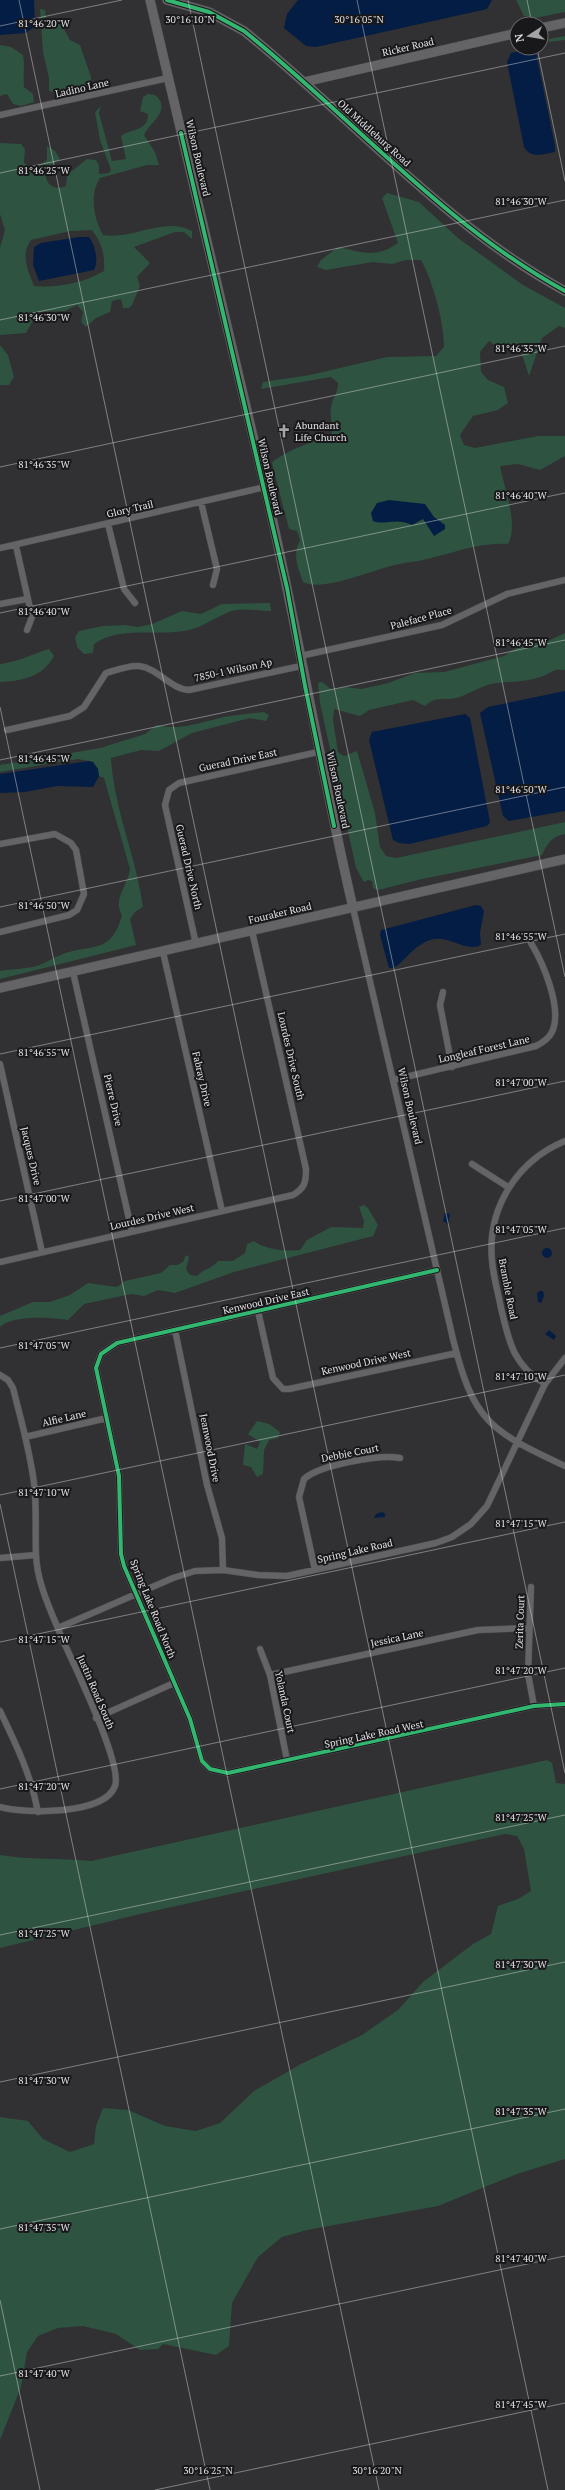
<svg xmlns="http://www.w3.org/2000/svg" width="565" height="2490" font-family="'PT Serif',serif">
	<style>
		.green { fill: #2e5340; fill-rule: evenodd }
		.water { fill: #041d44 }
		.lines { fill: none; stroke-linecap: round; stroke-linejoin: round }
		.street-casing { stroke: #4e4d4f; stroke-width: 7 }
		.secondary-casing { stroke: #4e4d4f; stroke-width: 10 }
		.street { stroke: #646365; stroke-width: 6 }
		.secondary { stroke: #646365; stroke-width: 9 }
		.cycleway-casing { stroke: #18171a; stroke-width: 6 }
		.cycleway { stroke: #33b770; stroke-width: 4 }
		.ticks { fill: none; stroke: #e2e1e4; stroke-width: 1; stroke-opacity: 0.45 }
		.labels { text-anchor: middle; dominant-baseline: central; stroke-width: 4; stroke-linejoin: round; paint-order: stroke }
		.street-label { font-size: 10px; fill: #e2e1e4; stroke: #18171a }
		.poi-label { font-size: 10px; fill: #e2e1e4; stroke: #18171a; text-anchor: start }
		.ticks-label { font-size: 10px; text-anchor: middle; fill: #e2e1e4; stroke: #18171a; stroke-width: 4; stroke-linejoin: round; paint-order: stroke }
	</style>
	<rect width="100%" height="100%" fill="#313033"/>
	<path class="green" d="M516,0H565V12L535,18L524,16Z
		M40,9L45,10L46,18L61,24L70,40L80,45L91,77V90C76,95 64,97 49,91V78L43,52Z
		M565,36V40L549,42V39Z
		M0,45L11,47L23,55C25,66 23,76 24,87L33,94L34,102L21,106L13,104L7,94L0,96Z
		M148,94L155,95C173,110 149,123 144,135L155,152L159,165H147L100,178C89,195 94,219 103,235C133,240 165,216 192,231V239L184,232H175L134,247L150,263L137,277L140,286L132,305L129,308H123L121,299L112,301L110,312L96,318L86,327L81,322L83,312L77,305L65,311L38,312L26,333L0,335V248L5,230L0,214V143L21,144L25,149L24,163C33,169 39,167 47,160V146L55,151L60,159L46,169C43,182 53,192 66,186L67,175L87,159L96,160L99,165V174L109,173L111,170L100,140L95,112L101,106L99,113L112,161L126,159L121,136C131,128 148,132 148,114L140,111L143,97ZM92,230C102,243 105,255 104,271C84,283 57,288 34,286C28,270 20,255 31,240L70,231Z
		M387,193L419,202L458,238L523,285L565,308V328L559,326L542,338L529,376L519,345L504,351L489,341L480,352L481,372L488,380L504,387L508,403L498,410L473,416L460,435L464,445L475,448L538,436H565V456L540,470L518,464L500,466C504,487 519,525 508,544C481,542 457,552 431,558C418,562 404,562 391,566C370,571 322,592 303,582C298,567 292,555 300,540L297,531L289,529L272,463C281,453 317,439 331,436C334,427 329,417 331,407C332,399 338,393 338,383L331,377L261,389L263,382L310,375L387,357L436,356L444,347C444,322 433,282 421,260H406L392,264L373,262L326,270L317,267L321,260L338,247C362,252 375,259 398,243L382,198Z
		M0,345L8,355L14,377L9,385H0Z
		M270,603L271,611C257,611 243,607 229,612C214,618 200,629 184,631C154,636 120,626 94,644L93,653L84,654L77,647L75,637L79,631L103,626L124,625L138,627L152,624L182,611L201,614L222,604Z
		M565,633V670C552,669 553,672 543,676C526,683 508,681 491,684C479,687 468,695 456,698C444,701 436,695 425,706L413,700L369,710L360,716L334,709L333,720L338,752L344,756L357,751L375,813L380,847L386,856L396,858L565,822V834C551,837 548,843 542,855L422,879L378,890L373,888L372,881L368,880L364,882L356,868L320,703L318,683L322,682L332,690L346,687L361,689L388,683L415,673L444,672L504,656L524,643L550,640Z
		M49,649L54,656C43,677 22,681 0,682V664C18,662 32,654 49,649Z
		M264,712L269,715L266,721L250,718L192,733L159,751L141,750L111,758C114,809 136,856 143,907L135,912L130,919L136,945L0,979V971C12,969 25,969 37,966C46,963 54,957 63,954C93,943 111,955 122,915C112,899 128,886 130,869L104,778L99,776L93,762L78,759L0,772V765L100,748L145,734L157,725C181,731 201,722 224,717C237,715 251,713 264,712Z
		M364,1205L368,1208L378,1225L373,1236L234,1272L175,1293L158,1290L144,1296L131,1294L84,1304L68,1320C51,1317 12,1315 0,1327V1316L33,1302H50L70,1295L88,1283L117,1287L125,1281L161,1273L170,1265H177L183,1262L186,1255L189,1257L186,1269L190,1275L197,1276C203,1269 212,1269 218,1261H233L245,1253L247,1244L254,1241C263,1249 287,1252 300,1250L307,1240L331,1227L363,1228L364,1221L359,1207Z
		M257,1421L269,1424L280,1432L278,1438L269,1440L264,1450L263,1474L257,1477L251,1467L243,1465L245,1444L257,1449L260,1442L248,1434Z
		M547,1760L552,1763L556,1783L565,1784V2159L517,2174L438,2206L307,2230L282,2237L258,2257L232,2303L229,2346L216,2355L163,2344L158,2349L140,2350L116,2334L83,2326L58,2328L38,2336L27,2352L21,2387L0,2440V2117L28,2121L43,2139L70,2152L94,2144L96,2126L103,2108L128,2110L165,2126L196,2131L220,2123L254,2091L301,2064L362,2035L398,2010L423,1982L473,1944L491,1934L498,1906L518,1899L531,1891L524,1849L517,1836L505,1834L140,1914L0,1948V1855C30,1860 61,1858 91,1861Z"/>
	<path class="water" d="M0,0H34L35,27L25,33L0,35Z
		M298,0H492L487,9L316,47L306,46L284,28L287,14Z
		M529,49H533L536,53L555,146V152C543,154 531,159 524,147L507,62L511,53Z
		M79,237H89C95,245 99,261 94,270L39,281L33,265L34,247L41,243Z
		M389,500L425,504L434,517L445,525V529L434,536L423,519L412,525C395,517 384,526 373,521L371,513L377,503Z
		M565,691V811L509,821L503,816L480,713L488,707Z
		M465,714L470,718L490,822L487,826L409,844L399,843L393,840L369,740L372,732Z
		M89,761L93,762L98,769L99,776L93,787L57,786L25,792L0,793V774Z
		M476,905L481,906L484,911L480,933L481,945C464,953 449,934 430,940C412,947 407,959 394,968H389L380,935L381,930Z
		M445,1213L450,1214L448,1224L443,1221Z
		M542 1253a5 5 0 1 1 10 0a5 5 0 1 1-10 0Z
		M540,1291H543L544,1296L541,1303L538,1302L537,1293Z
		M549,1330L556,1336L554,1340L545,1334Z
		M382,1512L385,1514V1517L374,1518L376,1514Z"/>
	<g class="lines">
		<g class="street-casing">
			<path id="street" d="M0,115L168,78
				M201,502L217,569L213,585
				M108,524L124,589L135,603
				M16,546L32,617L27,630
				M0,548L265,487
				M0,604L27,599
				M300,656L442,625L507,594L565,580
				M7,730L70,716L84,707L106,673C116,670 129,665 139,666C158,668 170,689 189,690L301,666
				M0,844L55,834L71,843L76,850L84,894L77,910L69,915L0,932
				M353,908L453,1339C473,1421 490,1431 565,1466
				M196,944L165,805L169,790L179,783L318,752
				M163,952L222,1211
				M73,972L132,1232
				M443,992L440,1005L452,1067
				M0,1064L42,1252
				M393,1080L536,1046C542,1043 549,1038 552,1032C563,1009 543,963 531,943
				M472,1164L508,1187
				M0,1262L293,1195C305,1188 306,1182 306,1169L252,931
				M437,1270L117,1343L101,1354L96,1368L119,1476L121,1554L124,1566L190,1719L202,1761L210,1769L228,1773L534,1706L565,1704
				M258,1311L273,1378L283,1389H289L457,1353
				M175,1330L207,1485L222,1538L223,1570
				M0,1375L8,1380L13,1388C21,1420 30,1451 34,1483C37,1507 35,1531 36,1555C37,1583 51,1611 61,1636C72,1661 123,1764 115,1786C105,1815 25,1814 0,1807
				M545,1384C513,1365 509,1342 501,1308C498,1292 493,1276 492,1260C487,1208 517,1161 565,1141
				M25,1437L107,1418
				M0,1558L36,1555
				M315,1570L299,1497L304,1479C319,1465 380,1454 400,1458
				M531,1587L528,1674L534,1706
				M58,1628L173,1578L195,1571L223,1570L258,1575L287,1576L436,1543L452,1537L471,1524L487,1506L545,1384L565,1358
				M260,1649L270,1675L287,1760
				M270,1675L478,1630L529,1628
				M0,1711C16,1744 31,1775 38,1812
				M96,1718L174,1683"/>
		</g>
		<g class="secondary-casing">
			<path id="secondary" d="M150,0L269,504C299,638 322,774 353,908
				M167,0L209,12L244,31C351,117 444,225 565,291
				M541,28L565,23
				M304,82L517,33
				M0,988L565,859"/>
		</g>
		<use href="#street" class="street"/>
		<use href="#secondary" class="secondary"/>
		<g class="cycleway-casing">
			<path id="cycleway" d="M167,0L209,12L244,31C351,117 444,225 565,291
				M181,133L287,588L305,686L334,826
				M437,1270L117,1343L101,1354L96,1368L119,1476L121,1554L124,1566L190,1719L202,1761L210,1769L228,1773L534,1706L565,1704"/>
		</g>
		<use href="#cycleway" class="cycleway"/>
	</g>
	<path class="ticks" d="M19,0L548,2490M188,0L565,1773M357,0L565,977M527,0L532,24M0,26L122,0M537,48L565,181M0,173L565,53M0,320L565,200M0,467L565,346M0,613L565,493M0,707L379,2490M0,760L565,640M0,907L565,787M0,1054L565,934M0,1201L565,1081M0,1348L565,1228M0,1495L565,1375M0,1504L210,2490M0,1642L565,1522M0,1789L565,1668M0,1935L565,1815M0,2082L565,1962M0,2229L565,2109M0,2300L40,2490M0,2376L565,2256M155,2490L565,2403"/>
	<defs>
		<g id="church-bare" transform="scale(1.08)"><path d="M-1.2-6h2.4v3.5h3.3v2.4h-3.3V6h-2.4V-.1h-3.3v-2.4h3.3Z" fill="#a4a3a6" stroke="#18171a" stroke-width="2.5" paint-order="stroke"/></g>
	</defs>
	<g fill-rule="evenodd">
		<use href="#church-bare" x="284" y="431"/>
	</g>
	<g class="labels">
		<g class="street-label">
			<text transform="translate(408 47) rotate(-13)">Ricker Road</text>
			<text transform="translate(82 88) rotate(-13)">Ladino Lane</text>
			<text transform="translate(374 133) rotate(42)">Old Middleburg Road</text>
			<text transform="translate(198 158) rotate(77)">Wilson Boulevard</text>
			<text transform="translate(270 477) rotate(77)">Wilson Boulevard</text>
			<text transform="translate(130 509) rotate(-13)">Glory Trail</text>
			<text transform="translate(421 618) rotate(-15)">Paleface Place</text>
			<text transform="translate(233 670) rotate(-12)">7850-1 Wilson Ap</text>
			<text transform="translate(238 760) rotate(-12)">Guerad Drive East</text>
			<text transform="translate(338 790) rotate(78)">Wilson Boulevard</text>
			<text transform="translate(189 867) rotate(77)">Guerad Drive North</text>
			<text transform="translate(280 913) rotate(-13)">Fouraker Road</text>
			<text transform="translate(484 1049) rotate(-13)">Longleaf Forest Lane</text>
			<text transform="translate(291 1056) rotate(77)">Lourdes Drive South</text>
			<text transform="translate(202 1079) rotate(77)">Fabray Drive</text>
			<text transform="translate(113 1100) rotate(77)">Pierre Drive</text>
			<text transform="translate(410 1106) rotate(77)">Wilson Boulevard</text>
			<text transform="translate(31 1156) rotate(77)">Jacques Drive</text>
			<text transform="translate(152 1217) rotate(-13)">Lourdes Drive West</text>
			<text transform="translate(508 1289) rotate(79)">Bramble Road</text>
			<text transform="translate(266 1301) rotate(-13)">Kenwood Drive East</text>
			<text transform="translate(366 1362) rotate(-12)">Kenwood Drive West</text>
			<text transform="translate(64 1418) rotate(-13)">Alfie Lane</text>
			<text transform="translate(210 1448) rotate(79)">Jeanwood Drive</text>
			<text transform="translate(350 1453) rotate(-11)">Debbie Court</text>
			<text transform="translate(355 1551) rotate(-13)">Spring Lake Road</text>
			<text transform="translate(153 1609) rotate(68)">Spring Lake Road North</text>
			<text transform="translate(520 1622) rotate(-88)">Zerita Court</text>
			<text transform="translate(397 1638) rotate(-12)">Jessica Lane</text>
			<text transform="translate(96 1692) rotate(67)">Justin Road South</text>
			<text transform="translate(285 1702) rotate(78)">Yolanda Court</text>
			<text transform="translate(374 1734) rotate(-12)">Spring Lake Road West</text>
		</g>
		<g class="poi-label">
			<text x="295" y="425">Abundant<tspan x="295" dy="12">Life Church</tspan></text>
		</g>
	</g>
	<g class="ticks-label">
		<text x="190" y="23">30°16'10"N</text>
		<text x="359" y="23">30°16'05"N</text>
		<text x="44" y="27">81°46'20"W</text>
		<text x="44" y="174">81°46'25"W</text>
		<text x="521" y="205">81°46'30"W</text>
		<text x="44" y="321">81°46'30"W</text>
		<text x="521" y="352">81°46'35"W</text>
		<text x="44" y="468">81°46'35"W</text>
		<text x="521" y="499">81°46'40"W</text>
		<text x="44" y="615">81°46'40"W</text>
		<text x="521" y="646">81°46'45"W</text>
		<text x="44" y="762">81°46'45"W</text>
		<text x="521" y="793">81°46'50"W</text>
		<text x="44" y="909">81°46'50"W</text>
		<text x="521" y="940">81°46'55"W</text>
		<text x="44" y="1056">81°46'55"W</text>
		<text x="521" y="1086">81°47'00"W</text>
		<text x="44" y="1202">81°47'00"W</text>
		<text x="521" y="1233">81°47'05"W</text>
		<text x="44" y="1349">81°47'05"W</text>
		<text x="521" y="1380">81°47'10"W</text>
		<text x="44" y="1496">81°47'10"W</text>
		<text x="521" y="1527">81°47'15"W</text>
		<text x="44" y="1643">81°47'15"W</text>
		<text x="521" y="1674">81°47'20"W</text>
		<text x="44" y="1790">81°47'20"W</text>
		<text x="521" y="1821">81°47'25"W</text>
		<text x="44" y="1937">81°47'25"W</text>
		<text x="521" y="1968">81°47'30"W</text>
		<text x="44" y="2084">81°47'30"W</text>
		<text x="521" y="2115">81°47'35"W</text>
		<text x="44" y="2231">81°47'35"W</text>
		<text x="521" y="2262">81°47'40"W</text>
		<text x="44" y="2377">81°47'40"W</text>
		<text x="521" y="2408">81°47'45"W</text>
		<text x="208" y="2474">30°16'25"N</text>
		<text x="377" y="2474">30°16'20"N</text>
	</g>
	<g transform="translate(529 36) rotate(258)"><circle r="19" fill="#18171a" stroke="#69686b"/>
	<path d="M0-3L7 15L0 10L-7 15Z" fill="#a4a3a6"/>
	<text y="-6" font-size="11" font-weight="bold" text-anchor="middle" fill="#e2e1e4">N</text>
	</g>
</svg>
